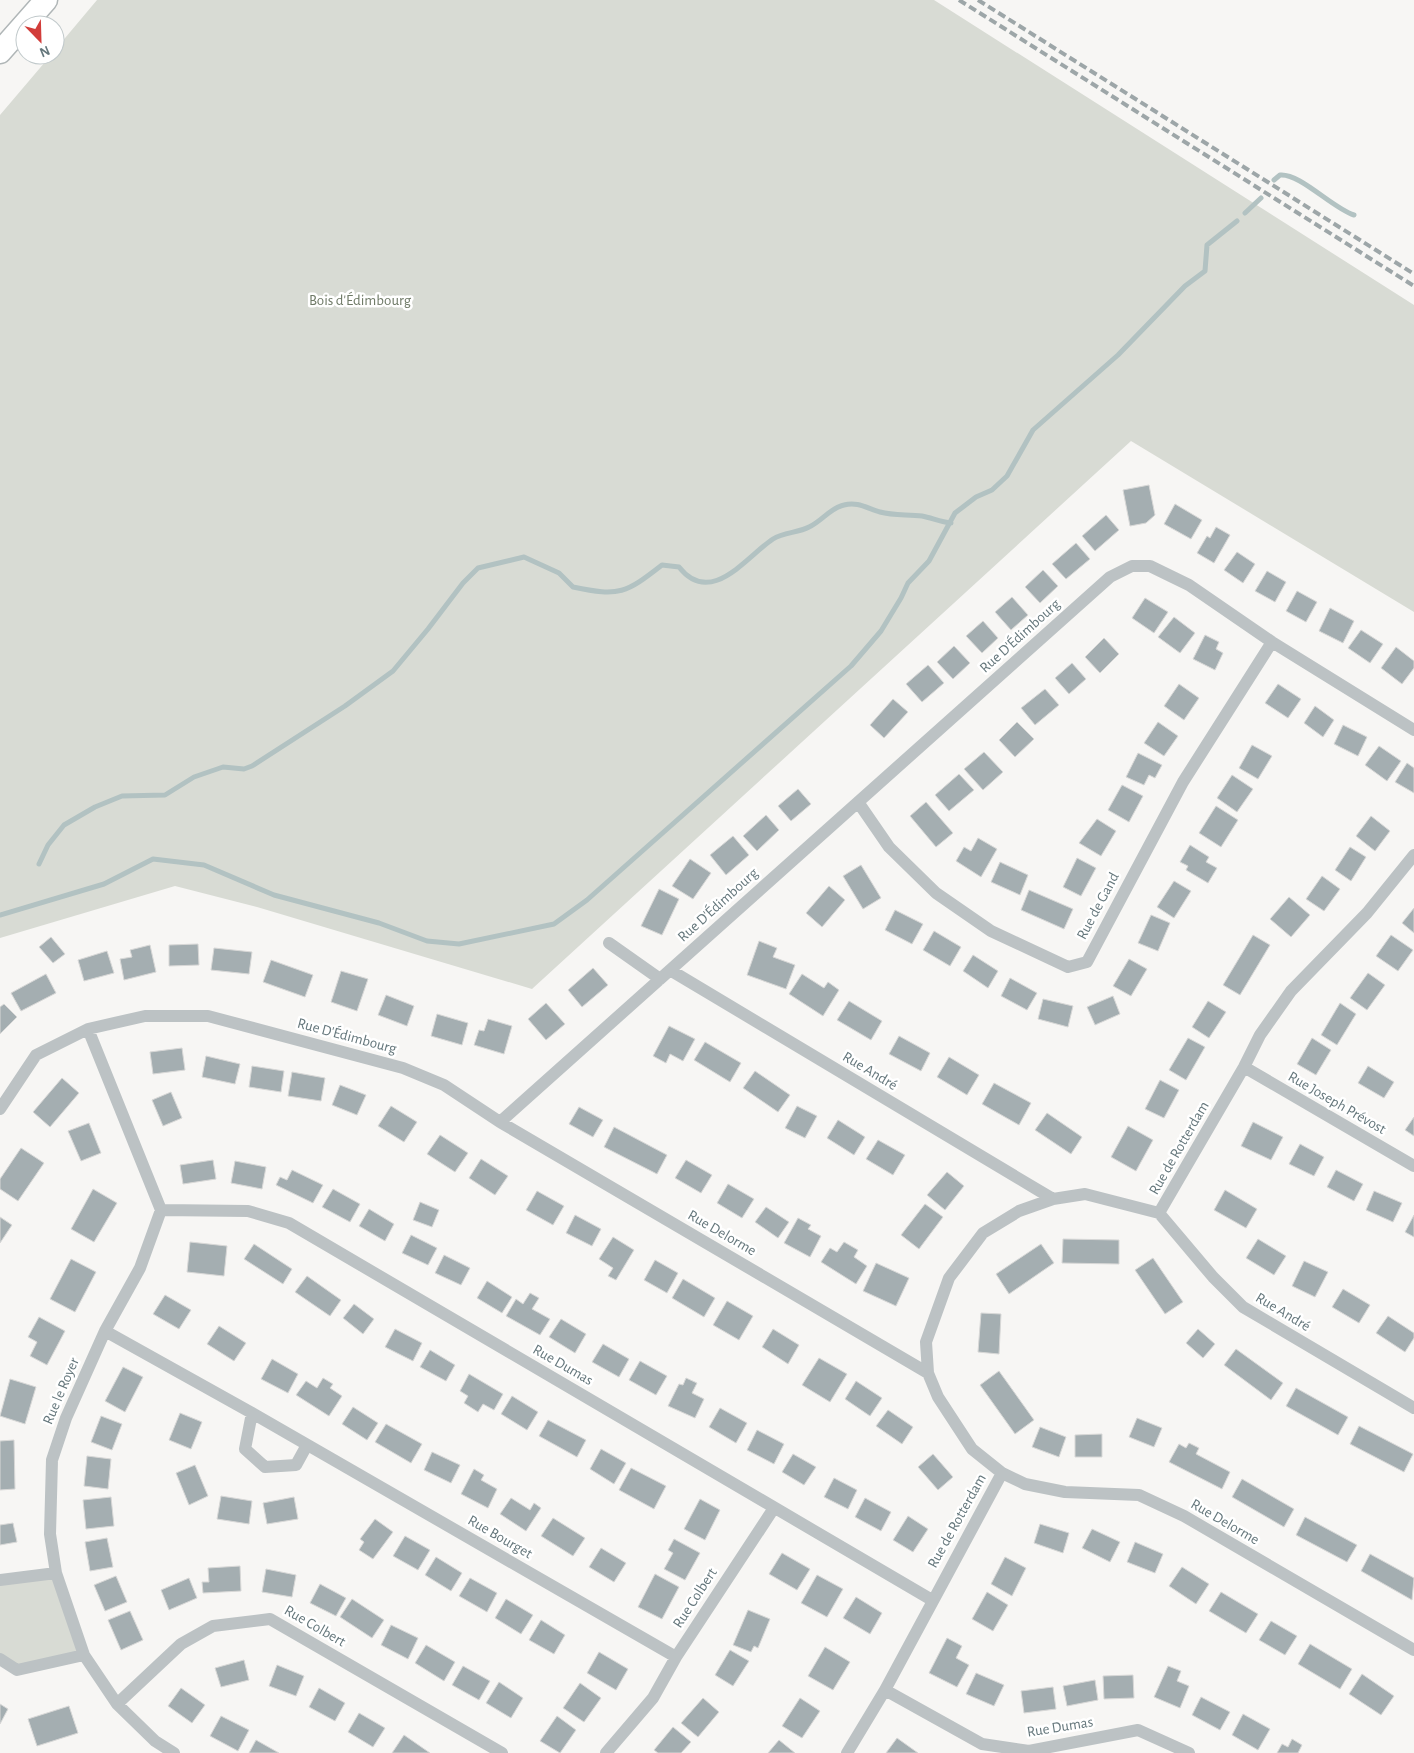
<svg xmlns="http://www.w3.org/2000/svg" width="1414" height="1753" font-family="'Alegreya Sans',sans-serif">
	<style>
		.green { fill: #d8dbd4 }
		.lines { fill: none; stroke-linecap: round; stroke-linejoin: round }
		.stream { stroke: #b2c2c2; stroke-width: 5 }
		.building { fill: #a4aeb1; stroke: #d8d8d7 }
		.motorway-casing { stroke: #b0b6b7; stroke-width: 25 }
		.minor { stroke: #bcc2c4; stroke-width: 12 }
		.motorway { stroke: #fff; stroke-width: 22 }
		.rail { stroke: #9da6a8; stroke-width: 4; stroke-dasharray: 8 4; stroke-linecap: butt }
		.labels { text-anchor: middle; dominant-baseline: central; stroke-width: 5; stroke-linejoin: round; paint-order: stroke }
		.park-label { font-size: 15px; fill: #6f7a67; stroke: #fff }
		.street-label { font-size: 15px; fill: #65777c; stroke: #fff }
	</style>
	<rect width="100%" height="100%" fill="#f7f6f4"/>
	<path class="green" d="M97,0H934L1414,305V612L1131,441L532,989L257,907L175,886L0,938V115L51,55H55V50Z
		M56,1573L84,1655L17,1670L0,1659V1580Z"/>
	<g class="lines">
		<path class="stream" d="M1274,180L1280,175C1300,173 1332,208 1354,215
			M1245,213L1261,198
			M39,864L48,845L64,825L95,807L122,796L165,795L194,777L223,767L244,769L252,766L345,706L393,671L428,629L463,583L478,568L524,557L559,573L573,587C620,597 626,593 662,565L679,567C711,608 747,556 773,539C784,532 798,533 809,527C822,521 830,508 844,505C858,501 868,509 880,512C894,516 908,514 922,516C932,518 941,522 951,523
			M0,915L104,884L153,859L204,865L274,895L379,923L427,941L459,944L554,924L587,900L851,666L881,631L901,598L908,583L929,561L955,513L976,497L992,490L1007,476L1033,430L1118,355L1185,286L1205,271L1207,245L1237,221"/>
	</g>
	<path class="building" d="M1149,485L1155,515L1146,523L1130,526L1123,490Z
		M1175,504L1202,520L1191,539L1164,524Z
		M1106,515L1119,530L1095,551L1082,536Z
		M1216,527L1230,535L1214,563L1197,553L1207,536L1210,538Z
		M1076,543L1090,559L1066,579L1052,564Z
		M1237,552L1255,564L1243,583L1224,570Z
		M1043,570L1058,586L1040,603L1025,587Z
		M1267,571L1286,582L1275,602L1255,591Z
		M1297,591L1317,602L1306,622L1286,611Z
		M1012,597L1028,615L1011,630L995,612Z
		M1145,598L1168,612L1154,633L1132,618Z
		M1330,608L1354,621L1343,643L1319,631Z
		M1174,617L1195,633L1180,653L1158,637Z
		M983,621L998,638L982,653L966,636Z
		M1361,630L1383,644L1370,663L1348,648Z
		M1205,635L1219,642L1216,649L1223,653L1215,670L1193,659Z
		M1104,638L1119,654L1100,673L1085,657Z
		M954,646L970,663L953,679L937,662Z
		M1396,647L1414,661V668L1402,684L1381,668Z
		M1072,663L1086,679L1069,694L1055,678Z
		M928,665L944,683L922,702L906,684Z
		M1179,684L1199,698L1184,720L1164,706Z
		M1278,684L1301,699L1288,718L1265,703Z
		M1045,689L1059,705L1035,725L1021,708Z
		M893,699L908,712L884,738L870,725Z
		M1315,706L1334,720L1323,737L1304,723Z
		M1017,722L1034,739L1015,757L999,740Z
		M1158,722L1178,736L1164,756L1144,743Z
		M1343,725L1367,737L1358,756L1334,744Z
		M1252,745L1272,756L1258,779L1239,768Z
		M1379,746L1401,761L1387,781L1365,765Z
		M984,752L1003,772L983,790L964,769Z
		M1138,753L1162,765L1155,778L1149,775L1144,785L1126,777Z
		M1407,763L1414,768V793L1395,782Z
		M959,774L974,790L949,811L935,795Z
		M1232,775L1253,789L1237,812L1217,798Z
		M1122,785L1143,796L1129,822L1108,810Z
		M798,789L811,804L791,821L778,806Z
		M926,802L953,833L936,847L910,816Z
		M1216,806L1238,820L1221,847L1199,833Z
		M766,815L779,830L757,851L743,836Z
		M1371,816L1390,831L1375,851L1356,836Z
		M1097,819L1116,831L1101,856L1079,843Z
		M733,836L749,855L726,875L710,855Z
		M978,838L997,849L981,877L956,861L964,847L971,851Z
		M1190,845L1209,857L1206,862L1217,868L1208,883L1186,870L1188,866L1180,862Z
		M1350,847L1366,857L1351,881L1335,870Z
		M1077,858L1096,868L1081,896L1063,887Z
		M690,859L711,873L693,899L672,886Z
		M1000,862L1028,875L1020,895L991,882Z
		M861,865L881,898L863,909L843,876Z
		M1322,876L1340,889L1324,911L1306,899Z
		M1174,881L1191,891L1174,918L1157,907Z
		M829,886L845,900L822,927L806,913Z
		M659,889L679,899L662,935L641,926Z
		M1029,890L1073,909L1064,929L1021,910Z
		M1289,897L1310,915L1291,937L1270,919Z
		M1414,908V933L1402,923Z
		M895,910L923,924L912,944L885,930Z
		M1151,915L1170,923L1158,951L1138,943Z
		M934,931L961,947L950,966L923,950Z
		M1253,935L1270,945L1240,995L1223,985Z
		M1391,935L1413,950L1398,971L1376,956Z
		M51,937L65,954L53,963L39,947Z
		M759,941L777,948L773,957L795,965L786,989L747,975Z
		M198,944L199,965L169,966V945Z
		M150,945L156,972L124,980L120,959L132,957L130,950Z
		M214,948L252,952L249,974L211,970Z
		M107,951L114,973L84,981L78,960Z
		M973,955L998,971L988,988L963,971Z
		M1129,959L1147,969L1131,996L1113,986Z
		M271,960L313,975L305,997L263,982Z
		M593,968L608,985L582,1007L568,990Z
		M341,971L368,979L357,1011L331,1002Z
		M1368,973L1385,985L1367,1010L1350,998Z
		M46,974L56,993L21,1011L11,993Z
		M802,974L824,988L828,982L839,990L823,1016L789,994Z
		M1010,978L1037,993L1027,1010L1001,996Z
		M386,995L414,1006L407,1026L378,1015Z
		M1113,996L1120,1014L1095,1025L1087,1007Z
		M1043,999L1073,1006L1068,1027L1038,1019Z
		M849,1001L882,1021L871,1040L837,1020Z
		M1208,1001L1226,1012L1209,1038L1192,1027Z
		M546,1003L565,1024L546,1040L528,1019Z
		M1340,1003L1356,1014L1337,1045L1321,1035Z
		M4,1004L17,1017L0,1034V1007Z
		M437,1014L468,1023L462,1045L431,1036Z
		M488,1019L512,1026L504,1054L474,1045L479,1030L484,1031Z
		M669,1026L695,1039L683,1061L670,1054L666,1063L653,1056Z
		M899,1036L930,1053L921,1071L889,1054Z
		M1188,1038L1205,1047L1186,1080L1169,1070Z
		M1312,1038L1331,1050L1316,1075L1297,1064Z
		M705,1042L741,1063L730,1082L694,1060Z
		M182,1048L185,1070L153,1074L150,1052Z
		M206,1056L240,1064L235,1084L202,1077Z
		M949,1057L979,1075L967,1095L937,1077Z
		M252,1066L284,1071L281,1092L249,1087Z
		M1368,1066L1394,1082L1384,1098L1358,1083Z
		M755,1071L790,1095L778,1112L743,1088Z
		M292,1072L325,1078L321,1101L288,1096Z
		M62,1078L79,1093L50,1127L33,1112Z
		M1160,1080L1179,1090L1164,1118L1145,1109Z
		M994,1083L1031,1103L1019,1125L982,1104Z
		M340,1085L366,1095L357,1115L332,1105Z
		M171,1092L182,1118L163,1126L152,1100Z
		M391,1106L417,1122L404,1142L378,1126Z
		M797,1106L817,1116L805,1138L785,1128Z
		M579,1107L603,1120L593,1137L569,1124Z
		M1047,1113L1082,1137L1071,1154L1035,1130Z
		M1414,1117V1136L1405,1130Z
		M838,1120L865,1137L854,1155L827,1138Z
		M1253,1122L1283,1137L1271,1160L1241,1146Z
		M89,1123L101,1153L81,1161L68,1131Z
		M1128,1126L1153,1140L1136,1171L1111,1157Z
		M614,1127L667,1155L657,1174L604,1147Z
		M440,1135L468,1153L455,1172L427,1154Z
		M878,1140L905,1155L893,1175L866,1159Z
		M1300,1144L1324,1157L1314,1176L1289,1164Z
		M21,1148L44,1163L18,1201L0,1189V1179Z
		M481,1159L508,1176L495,1195L469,1178Z
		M213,1160L216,1179L183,1184L180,1165Z
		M686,1160L712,1175L701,1193L675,1178Z
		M235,1161L266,1167L262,1189L231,1183Z
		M292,1170L323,1185L313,1203L276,1185L280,1177L287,1180Z
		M1336,1170L1363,1184L1354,1201L1327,1187Z
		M947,1172L964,1186L945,1210L927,1195Z
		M728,1184L754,1199L742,1218L717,1203Z
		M93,1189L117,1203L94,1242L71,1229Z
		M333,1189L360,1204L350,1222L322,1207Z
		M1225,1190L1257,1209L1246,1228L1214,1210Z
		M537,1191L564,1206L553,1225L526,1210Z
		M1374,1191L1402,1203L1393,1222L1366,1210Z
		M420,1202L439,1210L432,1227L413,1220Z
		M925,1204L943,1217L919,1249L901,1235Z
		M766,1207L789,1222L778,1238L755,1222Z
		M369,1209L394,1224L385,1241L359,1226Z
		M575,1215L601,1229L592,1246L566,1233Z
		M1414,1215V1237L1405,1232Z
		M0,1217L12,1225L0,1243Z
		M798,1218L811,1225L808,1229L821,1236L810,1257L784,1243Z
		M411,1235L437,1248L428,1265L402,1253Z
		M613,1237L634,1250L616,1280L608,1276L613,1268L599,1259Z
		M1063,1239L1119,1240V1264L1062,1263Z
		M1258,1239L1286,1256L1274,1275L1246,1258Z
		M190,1242L227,1246L224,1276L187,1272Z
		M844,1242L858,1250L854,1257L867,1266L856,1284L821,1262L830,1248L837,1252Z
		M254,1244L292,1269L283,1284L244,1259Z
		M1041,1244L1054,1263L1009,1294L996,1274Z
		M444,1255L470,1268L461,1285L435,1273Z
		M1153,1258L1183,1302L1165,1314L1135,1270Z
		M71,1259L96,1272L75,1312L50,1299Z
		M655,1260L678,1273L667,1293L644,1280Z
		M1304,1261L1328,1272L1315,1297L1292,1286Z
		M876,1263L909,1278L896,1306L863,1291Z
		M307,1276L341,1300L330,1316L295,1292Z
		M683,1279L715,1298L704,1317L672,1298Z
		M487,1281L512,1297L502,1313L477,1298Z
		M1343,1289L1370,1305L1359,1323L1332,1307Z
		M530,1293L539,1298L532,1309L550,1319L540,1335L506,1316L516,1299L523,1304Z
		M165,1295L191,1310L179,1329L153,1314Z
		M727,1301L753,1316L739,1340L713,1325Z
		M354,1304L374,1319L363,1334L343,1318Z
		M981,1313L1001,1314L999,1354L978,1352Z
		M1388,1316L1414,1333V1338L1405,1352L1376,1333Z
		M39,1317L65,1331L47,1365L30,1356L37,1342L28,1337Z
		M561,1319L586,1334L575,1353L549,1337Z
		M219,1326L246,1343L234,1361L207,1344Z
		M395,1329L422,1343L413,1361L385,1347Z
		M773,1329L799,1345L788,1364L762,1347Z
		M1198,1329L1215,1344L1203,1358L1186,1343Z
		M603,1344L629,1359L619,1377L592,1362Z
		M1236,1349L1283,1383L1271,1400L1224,1365Z
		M430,1350L455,1365L446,1381L420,1367Z
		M819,1358L847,1374L830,1402L802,1385Z
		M272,1359L298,1374L288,1393L261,1379Z
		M640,1361L667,1376L656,1395L629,1380Z
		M123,1367L143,1377L125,1412L105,1401Z
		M999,1371L1034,1420L1015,1434L980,1385Z
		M469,1374L503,1394L494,1410L483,1404L478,1412L464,1403L468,1396L460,1391Z
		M323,1378L333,1384L330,1388L342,1396L329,1416L296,1395L306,1381L317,1388Z
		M686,1378L697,1383L692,1393L704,1399L695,1418L668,1406L679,1384L683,1385Z
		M10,1379L36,1387L25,1424L0,1416Z
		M856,1381L882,1398L870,1416L845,1399Z
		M1296,1388L1348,1417L1338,1435L1286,1406Z
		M512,1396L538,1412L527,1430L501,1414Z
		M353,1407L378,1423L367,1440L342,1424Z
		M720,1408L747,1423L736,1443L709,1427Z
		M888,1410L913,1427L902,1444L876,1426Z
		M180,1413L202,1422L191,1449L169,1440Z
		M101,1416L122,1424L112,1450L91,1442Z
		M1137,1418L1162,1428L1154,1447L1129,1437Z
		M548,1420L586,1440L577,1457L539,1436Z
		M386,1424L422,1444L411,1463L375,1442Z
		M1359,1426L1413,1454L1404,1472L1350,1444Z
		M1040,1427L1066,1437L1059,1457L1032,1447Z
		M757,1430L784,1444L774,1464L747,1450Z
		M1102,1434V1457H1075V1435Z
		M14,1440L15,1489L0,1490V1441Z
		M1189,1443L1199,1448L1196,1454L1230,1472L1222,1489L1169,1462L1179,1444L1186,1448Z
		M601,1449L626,1463L614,1484L590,1469Z
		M432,1452L460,1465L451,1483L424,1470Z
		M793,1454L816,1467L804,1485L782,1472Z
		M933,1454L953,1477L938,1490L918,1467Z
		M87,1456L111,1459L108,1489L84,1486Z
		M195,1465L208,1496L189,1505L176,1473Z
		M631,1468L666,1486L654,1509L619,1490Z
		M474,1469L484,1475L481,1480L497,1489L488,1508L461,1494Z
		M834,1478L857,1490L848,1509L824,1497Z
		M1242,1479L1294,1509L1284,1527L1232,1497Z
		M221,1496L252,1501L249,1524L217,1519Z
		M111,1497L114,1526L86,1529L83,1500Z
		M294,1497L298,1519L267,1524L263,1503Z
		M511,1498L530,1510L534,1503L541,1508L526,1531L500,1514Z
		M865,1498L891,1512L881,1531L855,1517Z
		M700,1499L720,1510L705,1540L684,1529Z
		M908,1516L928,1529L913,1552L893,1540Z
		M1305,1517L1357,1545L1347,1562L1296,1535Z
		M553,1518L585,1538L573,1556L541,1536Z
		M375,1519L393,1532L373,1559L359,1550L364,1542L360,1539Z
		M13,1523L17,1542L0,1545V1525Z
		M1040,1524L1069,1533L1063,1553L1034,1543Z
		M1092,1529L1120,1542L1110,1562L1082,1548Z
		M405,1536L430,1550L418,1570L393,1556Z
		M107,1538L113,1567L90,1571L85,1542Z
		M674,1539L700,1553L685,1580L664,1569L673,1553L668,1550Z
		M1135,1542L1163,1554L1155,1573L1127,1562Z
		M601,1548L626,1563L614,1582L589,1567Z
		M782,1553L810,1569L797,1590L769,1574Z
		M1370,1554L1414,1578L1412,1600L1361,1571Z
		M436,1557L462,1573L451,1591L425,1575Z
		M1005,1557L1026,1568L1012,1596L991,1584Z
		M240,1566L241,1591L203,1593L202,1582H209L208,1568Z
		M1182,1567L1209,1584L1196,1604L1169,1586Z
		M266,1569L296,1575L292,1597L262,1592Z
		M655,1574L679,1587L662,1619L638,1607Z
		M817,1575L843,1589L827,1617L801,1603Z
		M116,1576L127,1602L105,1611L94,1585Z
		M189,1578L197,1598L169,1610L161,1590Z
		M470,1578L497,1593L487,1612L459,1596Z
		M320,1584L346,1598L336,1616L310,1603Z
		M987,1592L1008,1605L993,1631L972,1619Z
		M1221,1592L1258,1614L1246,1633L1209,1611Z
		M856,1597L882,1613L870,1634L843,1618Z
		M352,1599L384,1620L372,1638L340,1617Z
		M506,1599L533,1615L521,1634L495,1618Z
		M748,1610L770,1619L758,1648L754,1646L751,1652L733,1645Z
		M130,1611L143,1640L121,1650L108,1620Z
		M541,1620L565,1635L554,1654L529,1640Z
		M1271,1621L1297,1636L1285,1655L1259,1640Z
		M391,1625L418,1638L408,1659L381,1645Z
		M947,1638L962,1646L956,1658L969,1665L957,1687L929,1673Z
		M1310,1644L1352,1669L1340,1689L1298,1664Z
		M426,1645L455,1662L444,1681L415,1663Z
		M825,1647L850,1662L833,1690L808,1676Z
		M730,1650L749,1661L733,1686L715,1675Z
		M599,1652L628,1669L616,1690L587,1673Z
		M244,1660L249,1680L221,1687L215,1668Z
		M277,1665L304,1676L296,1696L269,1686Z
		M463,1666L490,1681L479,1700L452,1685Z
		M1168,1666L1181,1671L1177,1681L1189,1686L1180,1708L1154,1697Z
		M976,1673L1004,1685L994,1706L966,1694Z
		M1362,1674L1394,1696L1381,1715L1349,1694Z
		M1133,1675L1134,1698L1104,1699L1103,1676Z
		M1095,1680L1098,1700L1067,1706L1063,1686Z
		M499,1682L523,1698L511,1718L486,1703Z
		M580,1683L601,1698L584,1722L563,1708Z
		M1053,1687L1056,1709L1024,1713L1021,1691Z
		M181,1688L205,1705L192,1723L168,1706Z
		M319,1688L345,1703L335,1721L309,1707Z
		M1201,1697L1230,1712L1220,1730L1192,1715Z
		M703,1698L719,1712L698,1737L681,1723Z
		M800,1698L820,1711L802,1738L782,1726Z
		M0,1704L8,1709L0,1724Z
		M69,1706L78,1733L37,1746L28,1719Z
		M359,1713L385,1728L373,1747L348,1732Z
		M1243,1714L1270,1729L1258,1750L1232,1735Z
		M221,1716L249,1730L238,1751L210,1736Z
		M557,1716L576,1730L560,1753L540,1741Z
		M673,1727L691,1742L681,1753H658L654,1750Z
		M404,1735L430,1753H392Z
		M897,1738L918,1753H886Z
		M1292,1739L1302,1745L1298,1753H1277L1282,1744L1288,1747Z
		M256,1740L279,1753H249Z
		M779,1740L795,1753H768Z"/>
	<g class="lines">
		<g class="motorway-casing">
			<path id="motorway" d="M0,52L46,0"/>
		</g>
		<path class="minor" d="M858,802L889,847L936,893L991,931L1068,967L1087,962L1183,782L1272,642
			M609,943L660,979
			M670,970L1053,1199
			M88,1029L161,1210L140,1268L105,1331L66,1418L52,1460L50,1534L56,1573L84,1655L117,1704L155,1741L174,1753
			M1244,1067L1414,1166
			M0,1109L36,1055L88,1029L145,1016H208L403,1068L444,1085L500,1122L928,1373
			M500,1122L1110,577L1132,566H1150L1189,585L1272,642L1414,730
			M161,1210L248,1211L289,1223L932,1600
			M1159,1213L1085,1194L1053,1199L1019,1211L983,1233L949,1278L926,1342L928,1373L938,1397L972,1449L1002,1473L1025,1484L1065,1492L1139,1495L1184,1516L1414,1650
			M1159,1213L1244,1067L1260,1035L1291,991L1367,913L1414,855
			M1159,1213L1213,1277L1243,1307L1414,1408
			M105,1331L252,1413L676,1657
			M252,1413L245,1449L265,1467L296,1465L307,1445
			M0,1580L56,1573
			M0,1659L17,1670L84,1655
			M885,1690L982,1744L1029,1751L1138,1730L1189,1753
			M117,1704L181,1644L213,1626L270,1619L502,1753
			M606,1753L653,1698L676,1657L774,1508
			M847,1753L885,1690L1002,1473"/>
		<use href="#motorway" class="motorway"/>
		<path class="rail" d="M959,0L1414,286
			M978,0L1414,274"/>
	</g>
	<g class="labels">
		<g class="park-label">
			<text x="360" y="300">Bois d'Édimbourg</text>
		</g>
		<g class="street-label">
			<text transform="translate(1020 636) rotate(-42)">Rue D'Édimbourg</text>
			<text transform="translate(718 905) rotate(-42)">Rue D'Édimbourg</text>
			<text transform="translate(1098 906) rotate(-62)">Rue de Gand</text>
			<text transform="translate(347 1036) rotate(15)">Rue D'Édimbourg</text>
			<text transform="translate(870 1071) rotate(31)">Rue André</text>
			<text transform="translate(1337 1103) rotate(30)">Rue Joseph Prévost</text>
			<text transform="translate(1179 1148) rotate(-60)">Rue de Rotterdam</text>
			<text transform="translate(722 1233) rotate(30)">Rue Delorme</text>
			<text transform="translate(1283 1312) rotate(31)">Rue André</text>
			<text transform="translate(563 1365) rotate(30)">Rue Dumas</text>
			<text transform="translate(61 1391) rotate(-67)">Rue le Royer</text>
			<text transform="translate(957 1521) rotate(-61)">Rue de Rotterdam</text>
			<text transform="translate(1225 1522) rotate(30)">Rue Delorme</text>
			<text transform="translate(500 1537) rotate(30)">Rue Bourget</text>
			<text transform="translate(695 1598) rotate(-57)">Rue Colbert</text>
			<text transform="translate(315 1626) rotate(30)">Rue Colbert</text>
			<text transform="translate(1060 1727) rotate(-9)">Rue Dumas</text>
		</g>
	</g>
	<g transform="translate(40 40) rotate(157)"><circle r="24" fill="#ffffff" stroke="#c1c9cb"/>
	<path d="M0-4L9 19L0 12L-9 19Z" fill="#d23d3a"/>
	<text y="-8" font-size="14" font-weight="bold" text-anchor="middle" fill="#65777c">N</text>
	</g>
</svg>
